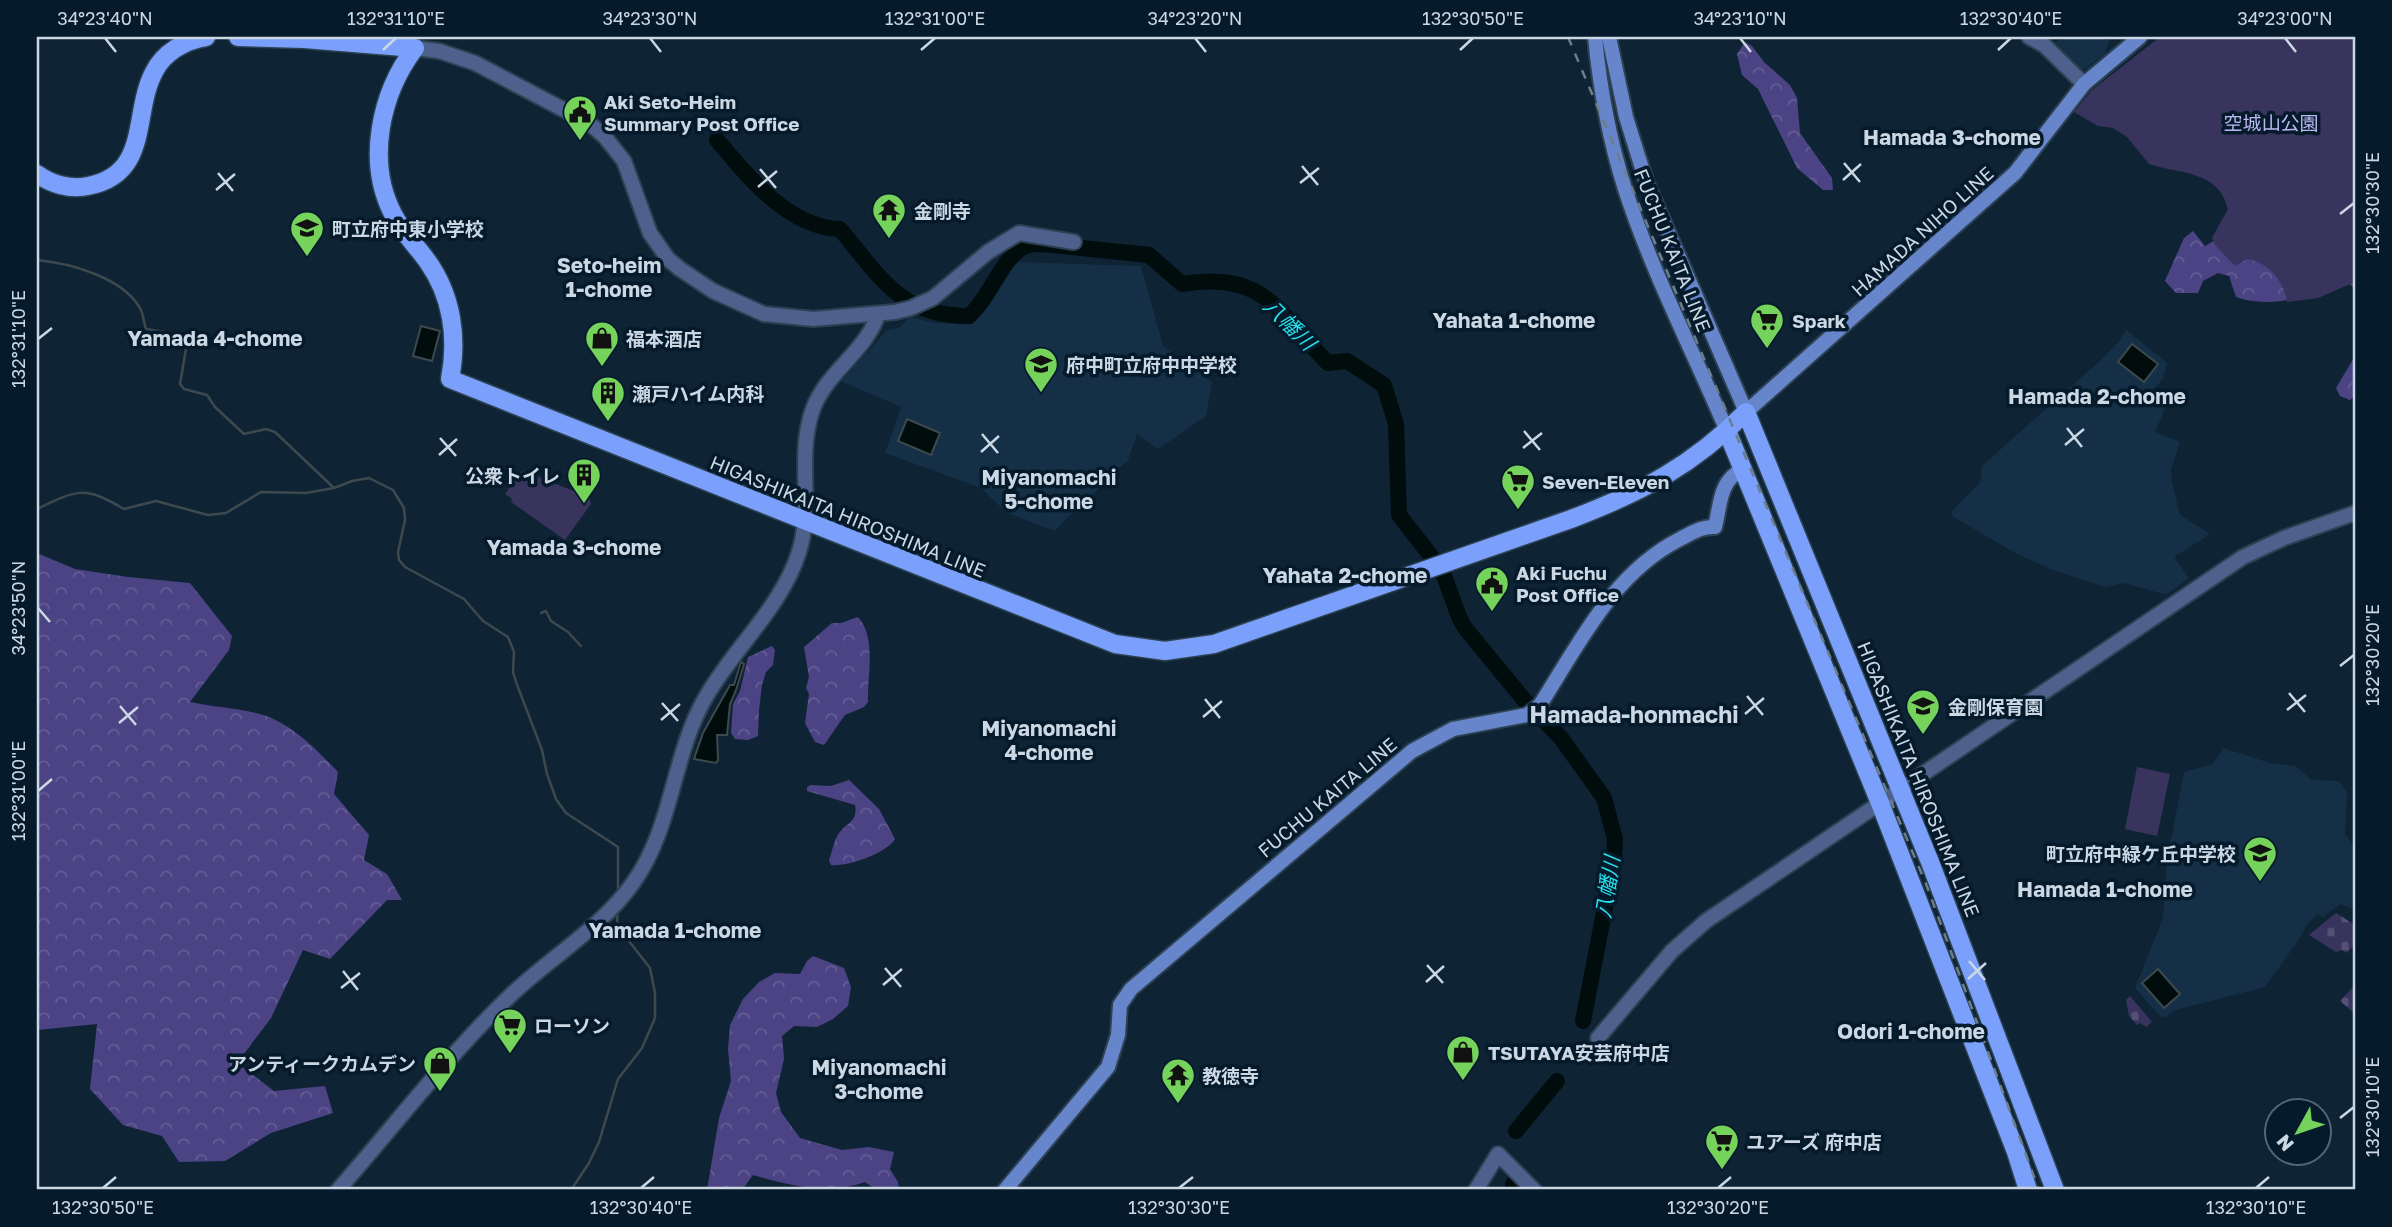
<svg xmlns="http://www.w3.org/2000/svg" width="2392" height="1227" font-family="'Golos Text','Noto Sans JP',sans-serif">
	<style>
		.built { fill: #153046 }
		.forest { fill: url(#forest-crowns) }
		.cemetery { fill: url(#cemetery-stones) }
		.park { fill: #39345e }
		.water { fill: #010c0d; stroke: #3e494e; stroke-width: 2 }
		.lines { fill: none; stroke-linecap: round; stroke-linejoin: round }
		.stream { stroke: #3e494e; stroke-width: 2.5 }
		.river { stroke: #010c0d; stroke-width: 16 }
		.tertiary-casing { stroke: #2c4151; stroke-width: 18 }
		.secondary-casing { stroke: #2c4151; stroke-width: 18 }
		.primary-casing { stroke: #2c4151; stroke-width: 21 }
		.tertiary { stroke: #4e618d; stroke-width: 14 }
		.secondary { stroke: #6785cb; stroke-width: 14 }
		.primary { stroke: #7aa0fb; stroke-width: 18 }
		.rail { stroke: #6c7e8c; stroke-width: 2.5; stroke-dasharray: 9 9; stroke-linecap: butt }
		.ticks { fill: none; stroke: #cbd8e4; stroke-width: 2.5 }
		.labels { text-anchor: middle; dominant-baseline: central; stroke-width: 7; stroke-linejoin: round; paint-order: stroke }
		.poi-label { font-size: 19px; font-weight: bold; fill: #cbd8e4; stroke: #051a2b; text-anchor: start }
		.park-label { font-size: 19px; fill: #bcb9f2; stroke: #051a2b }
		.street-label { font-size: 19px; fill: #cbd8e4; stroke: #051a2b }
		.neighbourhood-label { font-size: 21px; font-weight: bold; fill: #cbd8e4; stroke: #051a2b }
		.water-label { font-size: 21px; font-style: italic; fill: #27deea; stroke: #051a2b }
		.quarter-label { font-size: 23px; font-weight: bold; fill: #cbd8e4; stroke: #051a2b }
		.neatline { fill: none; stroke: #cbd8e4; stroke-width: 2.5 }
		.ticks-label { font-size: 18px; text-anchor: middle; fill: #cbd8e4 }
	</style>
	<defs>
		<pattern id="forest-crowns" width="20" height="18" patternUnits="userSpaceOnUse" patternTransform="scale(1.75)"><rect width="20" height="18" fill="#4c4384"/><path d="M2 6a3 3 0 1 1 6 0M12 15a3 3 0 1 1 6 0" fill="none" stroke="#645d95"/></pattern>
		<pattern id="cemetery-stones" width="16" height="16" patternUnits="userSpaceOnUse" patternTransform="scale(1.75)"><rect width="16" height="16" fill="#39345e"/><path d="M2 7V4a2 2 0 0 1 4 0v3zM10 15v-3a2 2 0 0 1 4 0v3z" fill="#545175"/></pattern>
	</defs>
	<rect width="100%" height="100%" fill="#0e2435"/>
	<path class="built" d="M2062,37H2110L2105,54L2085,69L2080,70L2053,44Z
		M1015,262L1141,266L1163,346L1212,382L1206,416L1158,449L1137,434L1128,460L1054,531L1006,512L981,488L885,453L901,407L841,381L887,330L899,328L910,317L934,323L972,324L995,296Z
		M2126,330L2167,363L2163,379L2152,390L2170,397L2155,432L2180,442L2171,470L2172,483L2180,515L2210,534L2174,557L2189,578L2169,593L2164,594L2124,583L2105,587L2053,570L2019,555L1952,516V511L1980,483L1982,466L2100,361L2120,340Z
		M2223,748L2270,763L2295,766L2312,780L2338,781L2347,792L2345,834L2355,848V910L2340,904L2323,917L2318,914L2306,925L2302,935L2265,987L2175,1010L2165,1017H2161L2135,988L2163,918L2167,862L2184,772L2213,764Z"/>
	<path class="forest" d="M1745,42L1752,46L1764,62L1790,85L1797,98L1800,133L1832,178L1833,190H1823L1797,168L1758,89L1742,75L1737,54Z
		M2355,194V290L2350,284C2314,294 2272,310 2236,297L2229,276L2218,273L2203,281L2198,293H2176L2165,281L2184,238L2193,231L2205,246L2215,240Z
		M2355,356V396L2350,400L2340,396L2336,388Z
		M37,553L75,569L128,577L190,583L232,636L229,650L190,702C213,707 237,708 260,714C290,722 317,750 338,772L334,794L369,835L364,860L387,874L402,900H387L330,959L303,950L271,1018L237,1063L274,1091L325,1086L333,1113L271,1133L225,1161L179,1162L162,1136L123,1125L90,1089L97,1024L37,1030Z
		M858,617C877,638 867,676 868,702L864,707L845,715L824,745L815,742L805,723L809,694L806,688L809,677L804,647L832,623H841Z
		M772,646L775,650L773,665L766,672L762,685L759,710L758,736L748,740L735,739L731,733L733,704L740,691L748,657Z
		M849,780L879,809L895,839C887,853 848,867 831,865L829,860C832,852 834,840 839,833C848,822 858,821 855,805L807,791V787L811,785L831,786Z
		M813,956L844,968L851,987L848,1006L833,1019L817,1027L794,1026L782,1036L784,1059L776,1093L781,1112L800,1138L842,1150L869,1147L894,1152L890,1169L898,1182L899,1190H871L872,1187L865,1182C829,1195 790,1186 753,1175L742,1190H707L719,1118L731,1081L728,1049L730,1025L743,999L759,982L775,973L800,974L807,961Z"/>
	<path class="cemetery" d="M2336,913L2355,925V944L2347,953L2342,950L2336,952L2309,935Z
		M2355,985V1014L2340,1001Z
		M2130,996L2152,1022L2146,1027L2140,1023L2137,1025L2129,1016L2126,1000Z"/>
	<path class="park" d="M2160,37H2355V218L2353,221L2355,282L2318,298L2287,302C2284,281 2268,262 2247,259L2235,266L2215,245L2212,238L2228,209C2219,170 2179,174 2149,164L2127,137L2113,128L2098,126L2074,112L2092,90Z
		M523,471L589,497L591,504L565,540L511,502L512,499L505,494L520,472Z
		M2137,767L2170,774L2157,836L2125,829Z"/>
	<path class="water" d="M421,326L440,331L432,361L413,356Z
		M2132,344L2158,364L2144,382L2118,362Z
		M907,419L940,433L931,455L898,441Z
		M741,662L744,664L736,690L730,704L727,735H717L718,760L716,763L694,759L703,733L730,685H734Z
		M2158,969L2180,994L2164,1008L2142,983Z"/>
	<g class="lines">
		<path class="stream" d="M37,260C69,263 122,277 140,308C143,313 144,323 146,329L165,332L186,349L180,384L184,389L207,395L215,407L244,434L266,429L275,432L334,488
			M37,509C78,489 85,486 124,509L156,501L208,515L226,513L261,492L306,493L334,488L352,481L369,478L393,490L404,508L405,520L398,552L399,560L405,567L464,599L483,621L508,637L514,652L513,672L516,682L542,750L547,774L556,799L566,813L618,847V894
			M541,613L546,611L551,621L568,632L581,646
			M571,1190L589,1163L599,1142L618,1079L642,1048L655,1018V993L650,968L625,936L617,921L618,911"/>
		<path class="river" d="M717,140C749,178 788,227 840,229C880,277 900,316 969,316C990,298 1003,255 1026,246C1031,244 1037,244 1043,244L1149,255L1182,284C1265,270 1277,312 1328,363L1347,361L1384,385L1396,424L1399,515L1442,570L1459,617L1465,628L1525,701L1561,738L1604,798L1615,839L1614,861L1583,1021
			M1516,1131L1557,1081
			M1513,1184L1519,1190"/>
		<g class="tertiary-casing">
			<path id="tertiary" d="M2029,37L2044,45L2084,84
				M415,48L439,51L475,63L589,123L605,137L624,161L650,233L668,259L680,269L713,291L764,314L813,319L895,312L911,308L933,298L988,252L1019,233L1074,242
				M1598,1038L1672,951L1706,921L2243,557L2284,538L2355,513
				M338,1190C395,1125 449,1054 512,994C551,957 602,927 633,883C674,826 672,753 707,695C736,646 782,606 799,552C814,505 796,455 813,409C827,371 866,352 878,314
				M1476,1190L1498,1154L1534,1190"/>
		</g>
		<g class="secondary-casing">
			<path id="secondary" d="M1595,37C1600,89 1609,139 1625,189C1652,272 1693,351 1727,431
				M1609,37L1626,117L1646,181L1746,412L2015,173L2084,84L2140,37
				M1005,1190L1108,1067L1118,1035L1120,1005L1131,989L1412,751L1453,729L1527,715L1540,705C1579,644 1613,573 1680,539C1692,533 1702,526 1715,527C1721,503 1719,481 1743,469"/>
		</g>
		<g class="primary-casing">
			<path id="primary" d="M238,37L304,39L415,48
				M415,48C380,94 366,162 393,214C402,232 416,245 428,262C452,296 458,338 450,379L1115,644L1165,651L1214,644L1571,519C1642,492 1692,466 1746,412L1930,862L2055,1190
				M37,174C51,184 70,190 88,186C151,174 132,113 154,72C163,53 185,40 206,37
				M1727,431L1880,803L2016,1152L2028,1190"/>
		</g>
		<use href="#tertiary" class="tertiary"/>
		<use href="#secondary" class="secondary"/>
		<use href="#primary" class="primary"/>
		<path class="rail" d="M1568,37L1926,884L2039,1190"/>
	</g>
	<path class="ticks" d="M105,38L116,52M650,38L661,52M1195,38L1206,52M1740,38L1751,52M2285,38L2296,52M383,50L396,38M921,50L935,38M1460,50L1473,38M1998,50L2011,38M1844,163L1860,182M1302,166L1318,185M760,169L776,188M218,173L233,191M1843,180L1861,164M1300,183L1319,168M758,187L777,171M216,190L235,174M2340,214L2354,203M38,339L52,328M2067,428L2082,447M1524,431L1540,450M982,434L998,453M440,438L456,456M2065,445L2084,429M1523,448L1542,433M981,452L999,436M439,455L457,439M38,608L50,622M2340,666L2354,655M2289,693L2305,712M1747,696L1763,715M1205,699L1220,718M662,703L678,721M120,706L136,725M2287,710L2306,695M1745,714L1764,698M1203,717L1222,701M661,720L680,704M119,723L138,707M38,791L52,779M1969,961L1985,980M1427,965L1443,983M885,968L901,987M343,971L358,990M1968,979L1986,963M1426,982L1444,966M883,985L902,969M341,988L360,973M2340,1118L2354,1107M103,1188L116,1177M641,1188L654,1177M1179,1188L1193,1177M1718,1188L1731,1177M2256,1188L2269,1177"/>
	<defs>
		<g id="civic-pin" transform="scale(1.75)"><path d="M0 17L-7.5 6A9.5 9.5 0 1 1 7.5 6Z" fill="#75d25b" stroke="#051a2b"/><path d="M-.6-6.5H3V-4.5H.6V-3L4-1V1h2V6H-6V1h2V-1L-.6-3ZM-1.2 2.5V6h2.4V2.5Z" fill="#111"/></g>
		<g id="temple-pin" transform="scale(1.75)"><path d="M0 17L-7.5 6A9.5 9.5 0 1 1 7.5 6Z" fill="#75d25b" stroke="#051a2b"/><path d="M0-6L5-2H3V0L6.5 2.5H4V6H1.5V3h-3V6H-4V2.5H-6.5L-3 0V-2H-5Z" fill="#111"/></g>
		<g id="school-pin" transform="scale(1.75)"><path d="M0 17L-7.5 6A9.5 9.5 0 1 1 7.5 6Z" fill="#75d25b" stroke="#051a2b"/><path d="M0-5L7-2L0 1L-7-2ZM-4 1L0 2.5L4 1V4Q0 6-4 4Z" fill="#111"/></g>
		<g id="supermarket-pin" transform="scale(1.75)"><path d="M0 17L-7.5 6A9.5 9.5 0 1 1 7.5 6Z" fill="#75d25b" stroke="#051a2b"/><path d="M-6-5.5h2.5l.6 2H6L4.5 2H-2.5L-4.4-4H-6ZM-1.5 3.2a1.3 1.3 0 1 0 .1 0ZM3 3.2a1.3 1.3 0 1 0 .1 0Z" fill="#111"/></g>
		<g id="shop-pin" transform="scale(1.75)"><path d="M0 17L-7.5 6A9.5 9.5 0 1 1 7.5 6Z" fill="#75d25b" stroke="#051a2b"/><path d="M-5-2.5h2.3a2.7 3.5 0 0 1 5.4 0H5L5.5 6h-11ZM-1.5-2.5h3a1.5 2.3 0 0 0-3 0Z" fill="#111"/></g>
		<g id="building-pin" transform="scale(1.75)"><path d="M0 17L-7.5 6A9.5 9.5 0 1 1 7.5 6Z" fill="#75d25b" stroke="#051a2b"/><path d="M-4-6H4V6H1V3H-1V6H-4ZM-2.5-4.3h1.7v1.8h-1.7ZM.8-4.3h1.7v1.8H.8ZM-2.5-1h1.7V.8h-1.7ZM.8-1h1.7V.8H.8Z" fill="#111"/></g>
	</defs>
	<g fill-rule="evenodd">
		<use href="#civic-pin" x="580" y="112"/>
		<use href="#temple-pin" x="889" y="210"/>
		<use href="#school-pin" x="307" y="228"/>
		<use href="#supermarket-pin" x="1767" y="320"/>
		<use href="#shop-pin" x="602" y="338"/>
		<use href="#school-pin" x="1041" y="364"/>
		<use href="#building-pin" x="608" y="393"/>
		<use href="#building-pin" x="584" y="475"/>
		<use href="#supermarket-pin" x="1518" y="481"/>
		<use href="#civic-pin" x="1492" y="583"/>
		<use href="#school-pin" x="1923" y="706"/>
		<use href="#school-pin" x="2260" y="853"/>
		<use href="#supermarket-pin" x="510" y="1025"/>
		<use href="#shop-pin" x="1463" y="1052"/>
		<use href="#shop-pin" x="440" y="1063"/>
		<use href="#temple-pin" x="1178" y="1075"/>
		<use href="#supermarket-pin" x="1722" y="1141"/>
	</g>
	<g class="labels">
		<g class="poi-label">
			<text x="604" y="101">Aki Seto-Heim<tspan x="604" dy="22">Summary Post Office</tspan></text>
			<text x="914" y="210">金剛寺</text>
			<text x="332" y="228">町立府中東小学校</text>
			<text x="1792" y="320">Spark</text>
			<text x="626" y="338">福本酒店</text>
			<text x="1066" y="364">府中町立府中中学校</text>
			<text x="632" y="393">瀬戸ハイム内科</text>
			<text x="560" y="475" text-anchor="end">公衆トイレ</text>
			<text x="1542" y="481">Seven-Eleven</text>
			<text x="1516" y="572">Aki Fuchu<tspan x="1516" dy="22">Post Office</tspan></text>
			<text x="1948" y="706">金剛保育園</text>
			<text x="2236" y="853" text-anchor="end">町立府中緑ケ丘中学校</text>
			<text x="534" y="1025">ローソン</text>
			<text x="1488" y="1052">TSUTAYA安芸府中店</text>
			<text x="416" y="1063" text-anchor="end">アンティークカムデン</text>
			<text x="1202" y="1075">教徳寺</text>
			<text x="1746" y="1141">ユアーズ 府中店</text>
		</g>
		<g class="park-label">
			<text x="2271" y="122">空城山公園</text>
		</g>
		<g class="street-label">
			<text transform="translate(1922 231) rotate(-42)">HAMADA NIHO LINE</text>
			<text transform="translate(1673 250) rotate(68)">FUCHU KAITA LINE</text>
			<text transform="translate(848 516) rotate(22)">HIGASHIKAITA HIROSHIMA LINE</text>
			<text transform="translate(1919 779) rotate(68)">HIGASHIKAITA HIROSHIMA LINE</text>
			<text transform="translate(1327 797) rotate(-40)">FUCHU KAITA LINE</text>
		</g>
		<g class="neighbourhood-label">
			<text x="1952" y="137">Hamada 3-chome</text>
			<text x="609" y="265">Seto-heim<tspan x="609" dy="24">1-chome</tspan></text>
			<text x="1514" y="320">Yahata 1-chome</text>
			<text x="215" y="338">Yamada 4-chome</text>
			<text x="2097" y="396">Hamada 2-chome</text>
			<text x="1049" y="477">Miyanomachi<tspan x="1049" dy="24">5-chome</tspan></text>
			<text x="574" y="547">Yamada 3-chome</text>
			<text x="1345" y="575">Yahata 2-chome</text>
			<text x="1049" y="728">Miyanomachi<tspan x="1049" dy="24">4-chome</tspan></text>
			<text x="2105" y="889">Hamada 1-chome</text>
			<text x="675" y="930">Yamada 1-chome</text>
			<text x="1911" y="1031">Odori 1-chome</text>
			<text x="879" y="1067">Miyanomachi<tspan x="879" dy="24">3-chome</tspan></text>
		</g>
		<g class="water-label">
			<text transform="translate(1290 324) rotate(45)">八幡川</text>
			<text transform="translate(1607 887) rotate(-81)">八幡川</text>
		</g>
		<g class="quarter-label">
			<text x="1634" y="714">Hamada-honmachi</text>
		</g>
	</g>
	<rect width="2392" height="1227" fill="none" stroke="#051a2b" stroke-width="77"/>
	<g transform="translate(2298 1132) rotate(230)"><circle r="33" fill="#051a2b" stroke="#546675" stroke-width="2"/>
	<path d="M0-5L12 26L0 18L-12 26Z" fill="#75d25b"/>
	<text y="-10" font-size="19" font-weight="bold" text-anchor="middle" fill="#cbd8e4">N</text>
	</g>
	<rect x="38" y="38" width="2316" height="1150" class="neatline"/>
	<g class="ticks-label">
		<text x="105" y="25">34°23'40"N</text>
		<text x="396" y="25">132°31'10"E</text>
		<text x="650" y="25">34°23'30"N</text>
		<text x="935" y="25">132°31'00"E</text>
		<text x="1195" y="25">34°23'20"N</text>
		<text x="1473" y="25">132°30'50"E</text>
		<text x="1740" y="25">34°23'10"N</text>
		<text x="2011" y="25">132°30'40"E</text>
		<text x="2285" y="25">34°23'00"N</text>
		<text transform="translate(2373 203) rotate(-90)" y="6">132°30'30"E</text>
		<text transform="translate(19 339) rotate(-90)" y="6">132°31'10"E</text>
		<text transform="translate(19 608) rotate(-90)" y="6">34°23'50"N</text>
		<text transform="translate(2373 655) rotate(-90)" y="6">132°30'20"E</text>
		<text transform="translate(19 791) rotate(-90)" y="6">132°31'00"E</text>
		<text transform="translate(2373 1107) rotate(-90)" y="6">132°30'10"E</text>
		<text x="103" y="1214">132°30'50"E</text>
		<text x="641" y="1214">132°30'40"E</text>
		<text x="1179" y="1214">132°30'30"E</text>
		<text x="1718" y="1214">132°30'20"E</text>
		<text x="2256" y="1214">132°30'10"E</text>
	</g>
</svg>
